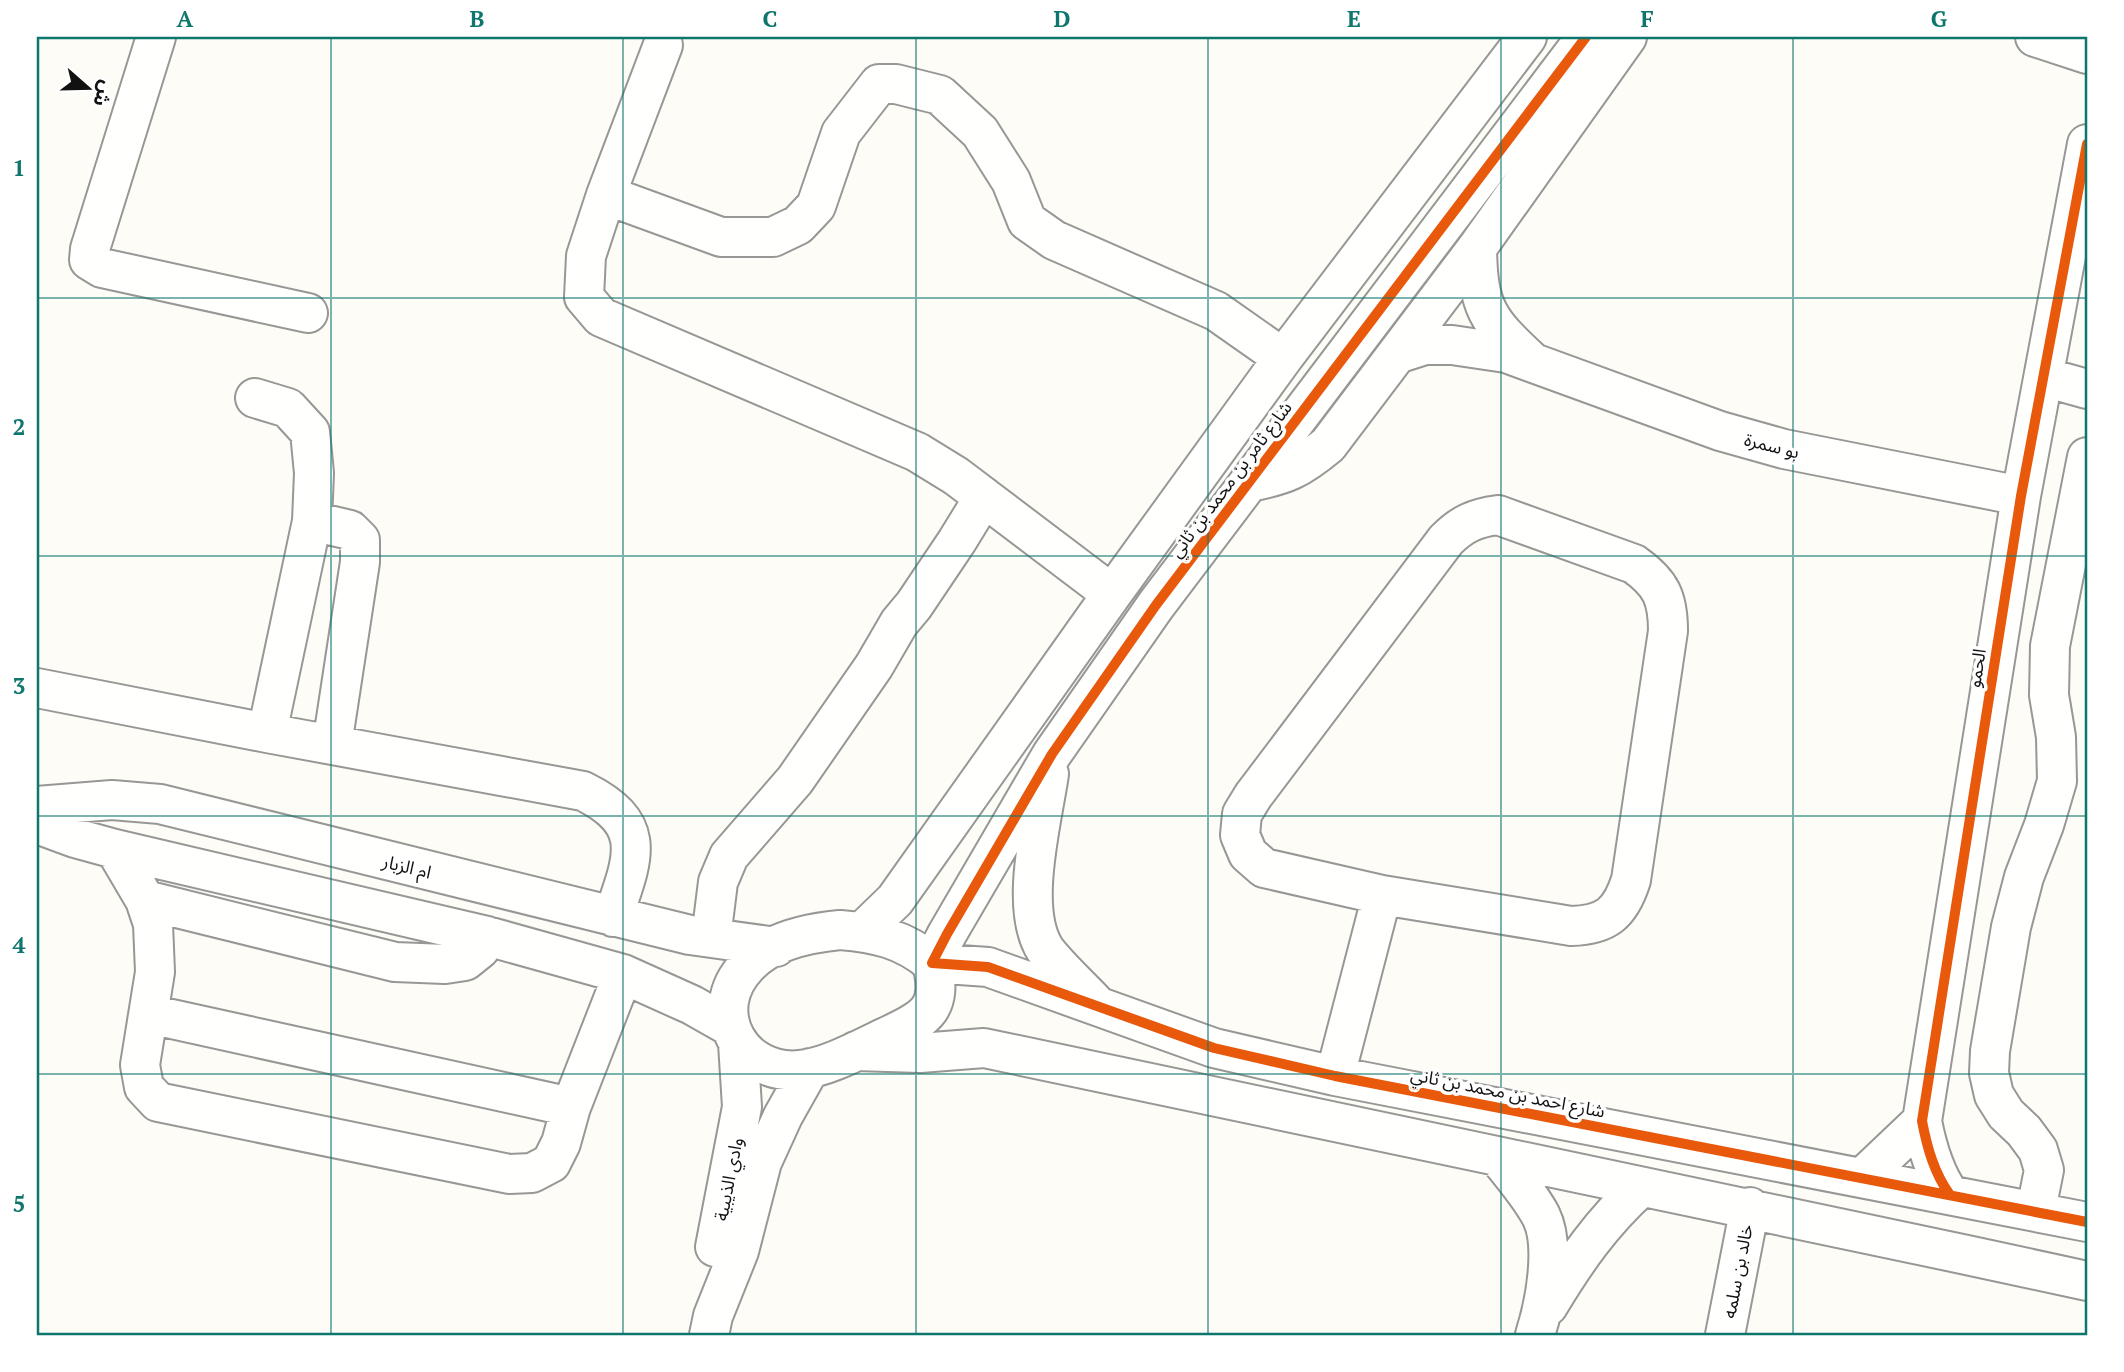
<svg xmlns="http://www.w3.org/2000/svg" width="2124" height="1372" font-family="'PT Serif','Noto Sans Arabic',serif">
	<style>
		.lines { fill: none; stroke-linecap: round; stroke-linejoin: round }
		.minor-casing { stroke: #979795; stroke-width: 42 }
		.minor { stroke: #fffffe; stroke-width: 38 }
		.cycleway-casing { stroke: #fff; stroke-width: 15 }
		.cycleway { stroke: #e8590c; stroke-width: 10 }
		.grid { fill: none; stroke: #0f766e; stroke-width: 2; stroke-opacity: 0.55 }
		.labels { text-anchor: middle; dominant-baseline: central; stroke-width: 7; stroke-linejoin: round; paint-order: stroke }
		.street-label { font-size: 18px; fill: #111; stroke: #fff }
		.neatline { fill: none; stroke: #0f766e; stroke-width: 2.5 }
		.grid-label { font-size: 23px; text-anchor: middle; font-weight: bold; fill: #0f766e }
	</style>
	<rect width="100%" height="100%" fill="#fdfcf7"/>
	<g class="lines">
		<g class="minor-casing">
			<path id="minor" d="M156,37L90,249L89,260L102,268L308,313
				M1586,37L1156,605L1052,754L947,934L932,963L988,967L1214,1048L1335,1076L2087,1222
				M2035,37L2087,54
				M606,195L663,45
				M1477,248C1478,308 1487,320 1530,360
				M1397,354L1425,345H1452L1506,353L1720,431L1784,449L2021,496
				M2044,377L2087,389
				M255,398L288,408L310,432L314,473L312,521L267,733
				M1249,482C1286,475 1299,469 1328,445L1477,248L1627,37
				M1498,515L1634,564C1661,583 1668,598 1668,631L1631,880C1620,914 1606,925 1571,926L1382,895L1264,868L1248,854L1240,835L1242,814L1253,796L1446,540C1462,524 1475,518 1498,515Z
				M312,521L350,530L360,540V562L332,745
				M1112,594L956,476L917,452L601,317L584,297L586,256L606,195L721,237H773L798,225L816,206L841,133L879,84H896L940,95L980,132L1011,181L1027,221L1054,240L1216,311L1283,358
				M37,688L267,733L583,791C650,824 633,858 613,917
				M1049,774C1042,822 1018,910 1046,951C1060,969 1079,986 1095,1003
				M37,806L112,800L160,804L690,935L776,947
				M37,824L75,838L115,849L487,936L623,974L692,1005L729,1026
				M115,849L145,900L153,924L155,972L140,1065L144,1087L158,1102L509,1174L532,1173L551,1163L561,1143L571,1107L623,974
				M145,900L395,962L445,964L465,961L480,949L487,936
				M840,930C876,933 904,939 932,963C943,1008 927,1018 890,1035C864,1047 829,1067 800,1070C741,1076 704,1011 747,966C769,941 808,933 840,930Z
				M862,932L895,900L1112,594L1283,358L1527,37
				M711,938L718,882L729,856L795,780L874,666L899,623L914,605L957,541L984,497
				M149,1014L571,1107
				M856,1051L920,1053L984,1048C1352,1126 1720,1201 2087,1281
				M1335,1076L1382,895
				M1499,1158C1513,1176 1530,1195 1541,1216C1556,1246 1545,1304 1535,1335
				M1863,1177L1922,1121
				M1950,1195C1934,1173 1927,1147 1922,1121L2021,496L2087,144
				M2036,1210L2044,1170L2038,1150L2024,1131L2006,1114L1994,1095L1989,1073L1990,1051L2011,927L2024,877L2044,825L2057,781L2056,737L2049,695L2050,646L2087,457
				M715,1247L742,1107L738,1043
				M1548,1306C1575,1261 1602,1222 1641,1187
				M709,1335L713,1316L739,1251L762,1162L783,1116L810,1068
				M1725,1335L1750,1207"/>
		</g>
		<use href="#minor" class="minor"/>
		<g class="cycleway-casing">
			<path id="cycleway" d="M1586,37L1156,605L1052,754L947,934L932,963L988,967L1214,1048L1335,1076L2087,1222
				M1950,1195C1934,1173 1927,1147 1922,1121L2021,496L2087,144"/>
		</g>
		<use href="#cycleway" class="cycleway"/>
	</g>
	<path class="grid" d="M331,37V1335M623,37V1335M916,37V1335M1208,37V1335M1501,37V1335M1793,37V1335M37,298H2087M37,556H2087M37,816H2087M37,1074H2087"/>
	<g class="labels">
		<g class="street-label">
			<text transform="translate(1772 445) rotate(14)">بو سمرة</text>
			<text transform="translate(1230 479) rotate(-53)">شارع ثامر بن محمد بن ثاني</text>
			<text transform="translate(1976 668) rotate(-81)">الحمو</text>
			<text transform="translate(407 866) rotate(14)">ام الزبار</text>
			<text transform="translate(1508 1092) rotate(11)">شارع احمد بن محمد بن ثاني</text>
			<text transform="translate(728 1179) rotate(-79)">وادي الذيبية</text>
			<text transform="translate(1737 1271) rotate(-79)">خالد بن سلمه</text>
		</g>
	</g>
	<rect width="2124" height="1372" fill="none" stroke="#ffffff" stroke-width="77"/>
	<g transform="translate(88 88) rotate(110)" stroke="#ffffff" stroke-width="5" paint-order="stroke">
	<path d="M0-5L12 26L0 18L-12 26Z" fill="#111111"/>
	<text y="-10" font-size="19" font-weight="bold" text-anchor="middle" fill="#111111">ش</text>
	</g>
	<rect x="38" y="38" width="2048" height="1296" class="neatline"/>
	<g class="grid-label">
		<text x="185" y="27">A</text>
		<text x="477" y="27">B</text>
		<text x="770" y="27">C</text>
		<text x="1062" y="27">D</text>
		<text x="1354" y="27">E</text>
		<text x="1647" y="27">F</text>
		<text x="1939" y="27">G</text>
		<text x="19" y="176">1</text>
		<text x="19" y="435">2</text>
		<text x="19" y="694">3</text>
		<text x="19" y="953">4</text>
		<text x="19" y="1212">5</text>
	</g>
</svg>
